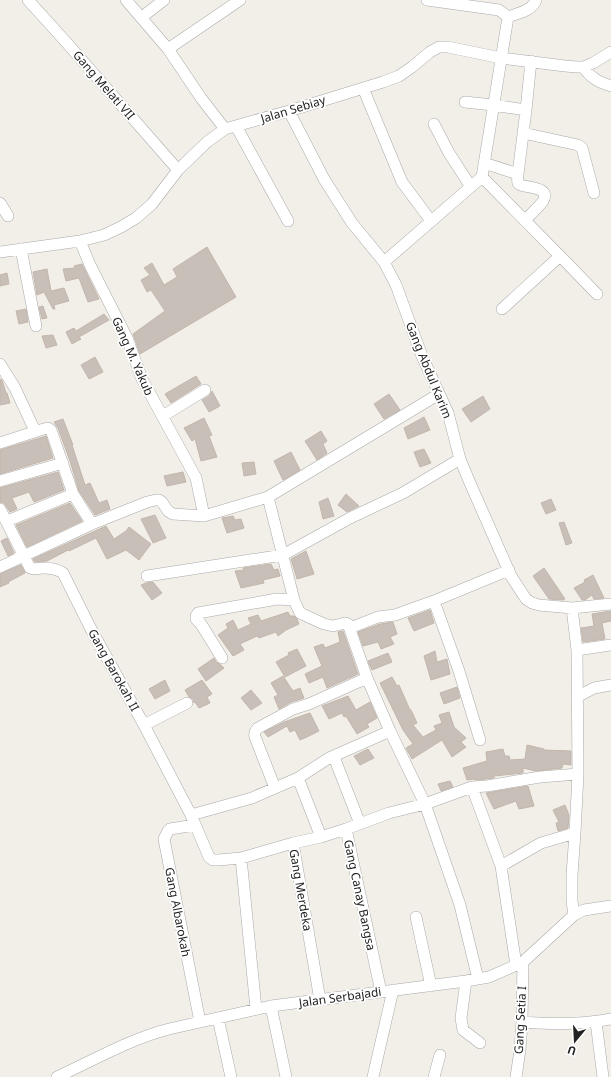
<svg xmlns="http://www.w3.org/2000/svg" width="611" height="1077" font-family="'Noto Sans',sans-serif">
	<style>
		.building { fill: #c7bfb8; stroke: #c4b6ab }
		.lines { fill: none; stroke-linecap: round; stroke-linejoin: round }
		.minor-casing { stroke: #a9a9a9; stroke-width: 12 }
		.minor { stroke: #fff; stroke-width: 11 }
		.labels { text-anchor: middle; dominant-baseline: central; stroke-width: 3.5; stroke-linejoin: round; paint-order: stroke }
		.street-label { font-size: 12px; fill: #222; stroke: #fff }
	</style>
	<rect width="100%" height="100%" fill="#f2efe9"/>
	<path class="building" d="M207,247L236,297L140,354L133,334L165,311L151,290L147,292L141,280L150,275L144,268L152,263L164,285L177,277L173,269Z
		M82,264L84,268L99,299L88,302L79,278L66,281L63,269L75,268L74,266Z
		M47,269L51,291L64,288L69,301L54,305L55,309H53L44,292L37,295L33,272Z
		M7,273L9,284L0,286V275Z
		M43,306L47,318L42,319L39,307Z
		M26,309L28,322L19,324L16,311Z
		M104,314L109,320L79,337L81,339L72,344L66,332L74,328L76,331Z
		M53,335L57,345L46,348L42,336Z
		M95,357L103,372L89,379L81,365Z
		M196,376L201,384L171,403L165,394Z
		M0,379L2,380L6,393H7L10,403L0,405Z
		M212,391L220,406L209,412L202,400L209,396Z
		M389,394L400,410L384,419L374,404Z
		M483,396L490,409L471,422L462,409Z
		M424,417L430,430L408,439L404,428Z
		M204,418L212,435L209,436L217,457L201,461L195,439L192,441L184,428Z
		M63,419L73,445H72L85,485L90,483L99,503L107,500L110,509L95,515L79,491L70,461L58,428L54,422Z
		M321,431L327,441L323,444L327,453L317,460L305,441Z
		M46,436L53,458L0,474V450Z
		M424,449L431,463L420,467L414,452Z
		M291,452L300,470L283,480L274,461Z
		M254,462L256,474L244,476L242,463Z
		M58,472L64,490L34,502L29,492L12,498L17,509L10,512L4,503L0,502V488Z
		M183,472L186,482L167,486L164,476Z
		M346,494L359,506L347,512L338,505Z
		M328,498L334,516L323,519L319,502Z
		M551,499L556,510L546,514L541,503Z
		M70,503L82,521L27,547L16,525Z
		M155,515L166,538L153,543L141,519Z
		M233,516L235,520L241,519L244,528L227,533L222,518Z
		M564,522L572,543L566,545L559,523Z
		M106,526L114,539L126,531L129,527L151,544L139,560L126,550L107,559L96,538L69,551L68,550L47,561L35,562L33,559Z
		M7,538L14,553L8,556L1,541Z
		M306,551L314,574L297,579L291,559Z
		M271,564L274,570L278,569L280,576L263,580L264,583L241,588L235,571L244,570L243,568Z
		M21,565L25,573L8,582L9,583L0,587V574Z
		M544,568L565,599L563,600L549,599L533,576Z
		M593,575L604,598L594,599L592,595L585,600H582L574,588L585,582L584,580Z
		M153,582L162,593L152,600L141,585L146,583Z
		M430,610L434,623L414,631L408,618Z
		M611,611V621L602,623L605,639L583,642L581,628L594,626L592,614Z
		M288,612L290,616H294L297,619L299,624L286,630L278,636L276,632L259,638L257,636L240,644L244,650L233,656L218,635L228,628L226,624L233,620L238,630L251,624L248,618L258,615L261,621Z
		M393,622L397,634L390,637L394,644L381,649L378,642L363,646L358,632L380,624Z
		M343,631L358,674L327,688L323,677L309,683L305,674L322,666L314,647L323,644L325,648L340,642L338,632Z
		M297,649L306,666L285,677L276,662L289,655L288,653Z
		M435,651L437,662L447,659L450,674L431,680L424,656Z
		M388,653L392,662L372,670L368,661Z
		M214,658L216,662L221,665L224,668L206,681L198,669Z
		M283,676L293,691L300,688L304,698L291,702L279,709L274,697L278,695L271,683Z
		M392,677L397,686L399,685L410,710H411L417,723L413,725L423,737L436,730L434,726L442,723L439,715L449,712L454,727L466,738L461,742L466,747L452,757L442,740L412,759L406,748L413,744L403,730L380,683Z
		M165,680L170,691L155,699L149,689Z
		M202,680L212,694L207,697L210,703L199,708L195,702L194,703L193,699L189,697L185,690Z
		M457,687L460,698L444,704L440,693Z
		M251,690L262,703L251,710L241,698Z
		M348,696L356,710L370,702L377,718L367,724L369,727L357,734L346,716L344,717L342,713L329,719L322,706Z
		M310,713L319,731L307,737L300,740L295,730L290,732L287,726L268,737L264,732L284,722Z
		M527,745L544,749V750L571,751V765L563,764L562,768L536,771L523,768V773L494,776V778L486,779L475,780V779L467,780L463,768L487,761L486,752L503,749L505,756H509L510,760L525,759Z
		M368,749L374,758L360,765L354,756Z
		M450,781L453,787L441,791L438,784Z
		M528,786L534,806L519,809L516,801L494,809L486,793Z
		M565,805L569,815L568,828L558,831L556,823L559,822L553,810Z"/>
	<g class="lines">
		<g class="minor-casing">
			<path id="minor" d="M28,0L66,42L178,170
				M126,0L168,49L201,98L225,129
				M427,0L499,10L508,17
				M142,17L164,0
				M168,49L240,0
				M583,67C591,78 598,82 611,86
				M363,88L402,182L431,221
				M465,102L493,105L526,110
				M289,111L324,179L352,223L384,262L396,285L422,356L448,413L460,459L470,483L511,576L526,599L532,603L539,605L572,608L611,604
				M434,124L449,153L471,187
				M236,126L288,221
				M523,133L578,145L582,148L594,193
				M484,163L518,174L526,110L531,61
				M518,174C518,176 517,181 518,183C522,189 552,185 543,201C539,207 530,215 525,220
				M482,177L560,256L597,294
				M0,203L8,216
				M80,241L90,265L127,338L142,379L196,478L204,516
				M21,249L36,326
				M0,252L80,241L104,235L121,227L136,218L152,204L178,170L207,142L225,129L289,111L383,82L399,76L412,67L430,52L439,47H448L501,58L565,66L577,67H583L593,63L611,52
				M384,262L436,217L482,177L508,17C518,13 532,11 536,0
				M502,309L560,256
				M0,364L15,388L35,431
				M163,416L205,390
				M0,443L40,430L48,428L51,430L73,494L92,524
				M0,481L63,463
				M268,497L294,600L300,613L324,624L333,626L345,623L348,624L367,678L390,731L425,804L460,905L478,979
				M0,509L30,568C35,570 38,568 43,568C51,568 57,569 63,573L91,629L144,725L191,815L209,857L213,860H218L241,858L293,843L320,1000
				M7,521L73,494
				M0,567L92,524L147,502L156,500H159L162,502L168,511L173,514L204,516L268,497L439,394
				M147,576L283,555L350,518L403,493L460,459
				M434,601L459,671L480,740
				M572,608L577,650L578,774L575,833L572,875V901L574,915
				M350,628L378,617L395,615L434,601L509,570
				M577,650L611,645
				M222,658L201,624L196,619V616L198,613L277,599L294,600
				M577,697L594,688L611,685
				M144,725L187,703
				M334,757L360,824
				M298,778L321,837
				M472,787L501,866L516,965
				M275,788L255,737C254,733 255,731 258,728L293,709L309,704L367,678
				M191,815L252,798L298,778L329,758L390,731
				M195,825L170,829L168,831L164,839L200,1022
				M346,829L381,992
				M293,843L321,837L346,829L389,813L425,804L472,787L487,786L540,777L578,774
				M241,858L256,1009
				M501,866L541,843L575,833
				M416,917L431,986
				M466,981L461,1018L463,1030L480,1043
				M271,1006L286,1077
				M218,1018L231,1077
				M522,1022C552,1024 582,1025 611,1019
				M596,1022L603,1077
				M57,1077C94,1060 130,1039 169,1029L271,1006L466,981L489,977L523,962L574,915L584,910L611,906
				M373,1077L393,990
				M434,1077L440,1055
				M516,1077L520,1050L522,1022L523,962"/>
		</g>
		<use href="#minor" class="minor"/>
	</g>
	<g class="labels">
		<g class="street-label">
			<text transform="translate(104 85) rotate(49)">Gang Melati VII</text>
			<text transform="translate(293 109) rotate(-17)">Jalan Sebiay</text>
			<text transform="translate(133 356) rotate(66)">Gang M. Yakub</text>
			<text transform="translate(429 370) rotate(68)">Gang Abdul Karim</text>
			<text transform="translate(114 670) rotate(61)">Gang Barokah II</text>
			<text transform="translate(301 890) rotate(80)">Gang Merdeka</text>
			<text transform="translate(360 895) rotate(78)">Gang Canay Bangsa</text>
			<text transform="translate(178 912) rotate(79)">Gang Albarokah</text>
			<text transform="translate(340 997) rotate(-8)">Jalan Serbajadi</text>
			<text transform="translate(520 1020) rotate(-87)">Gang Setia I</text>
		</g>
	</g>
	<g transform="translate(575 1041) rotate(198)" stroke="#ffffff" stroke-width="3" paint-order="stroke">
	<path d="M0-3L7 15L0 10L-7 15Z" fill="#222222"/>
	<text y="-6" font-size="11" font-weight="bold" text-anchor="middle" fill="#222222">U</text>
	</g>
</svg>
